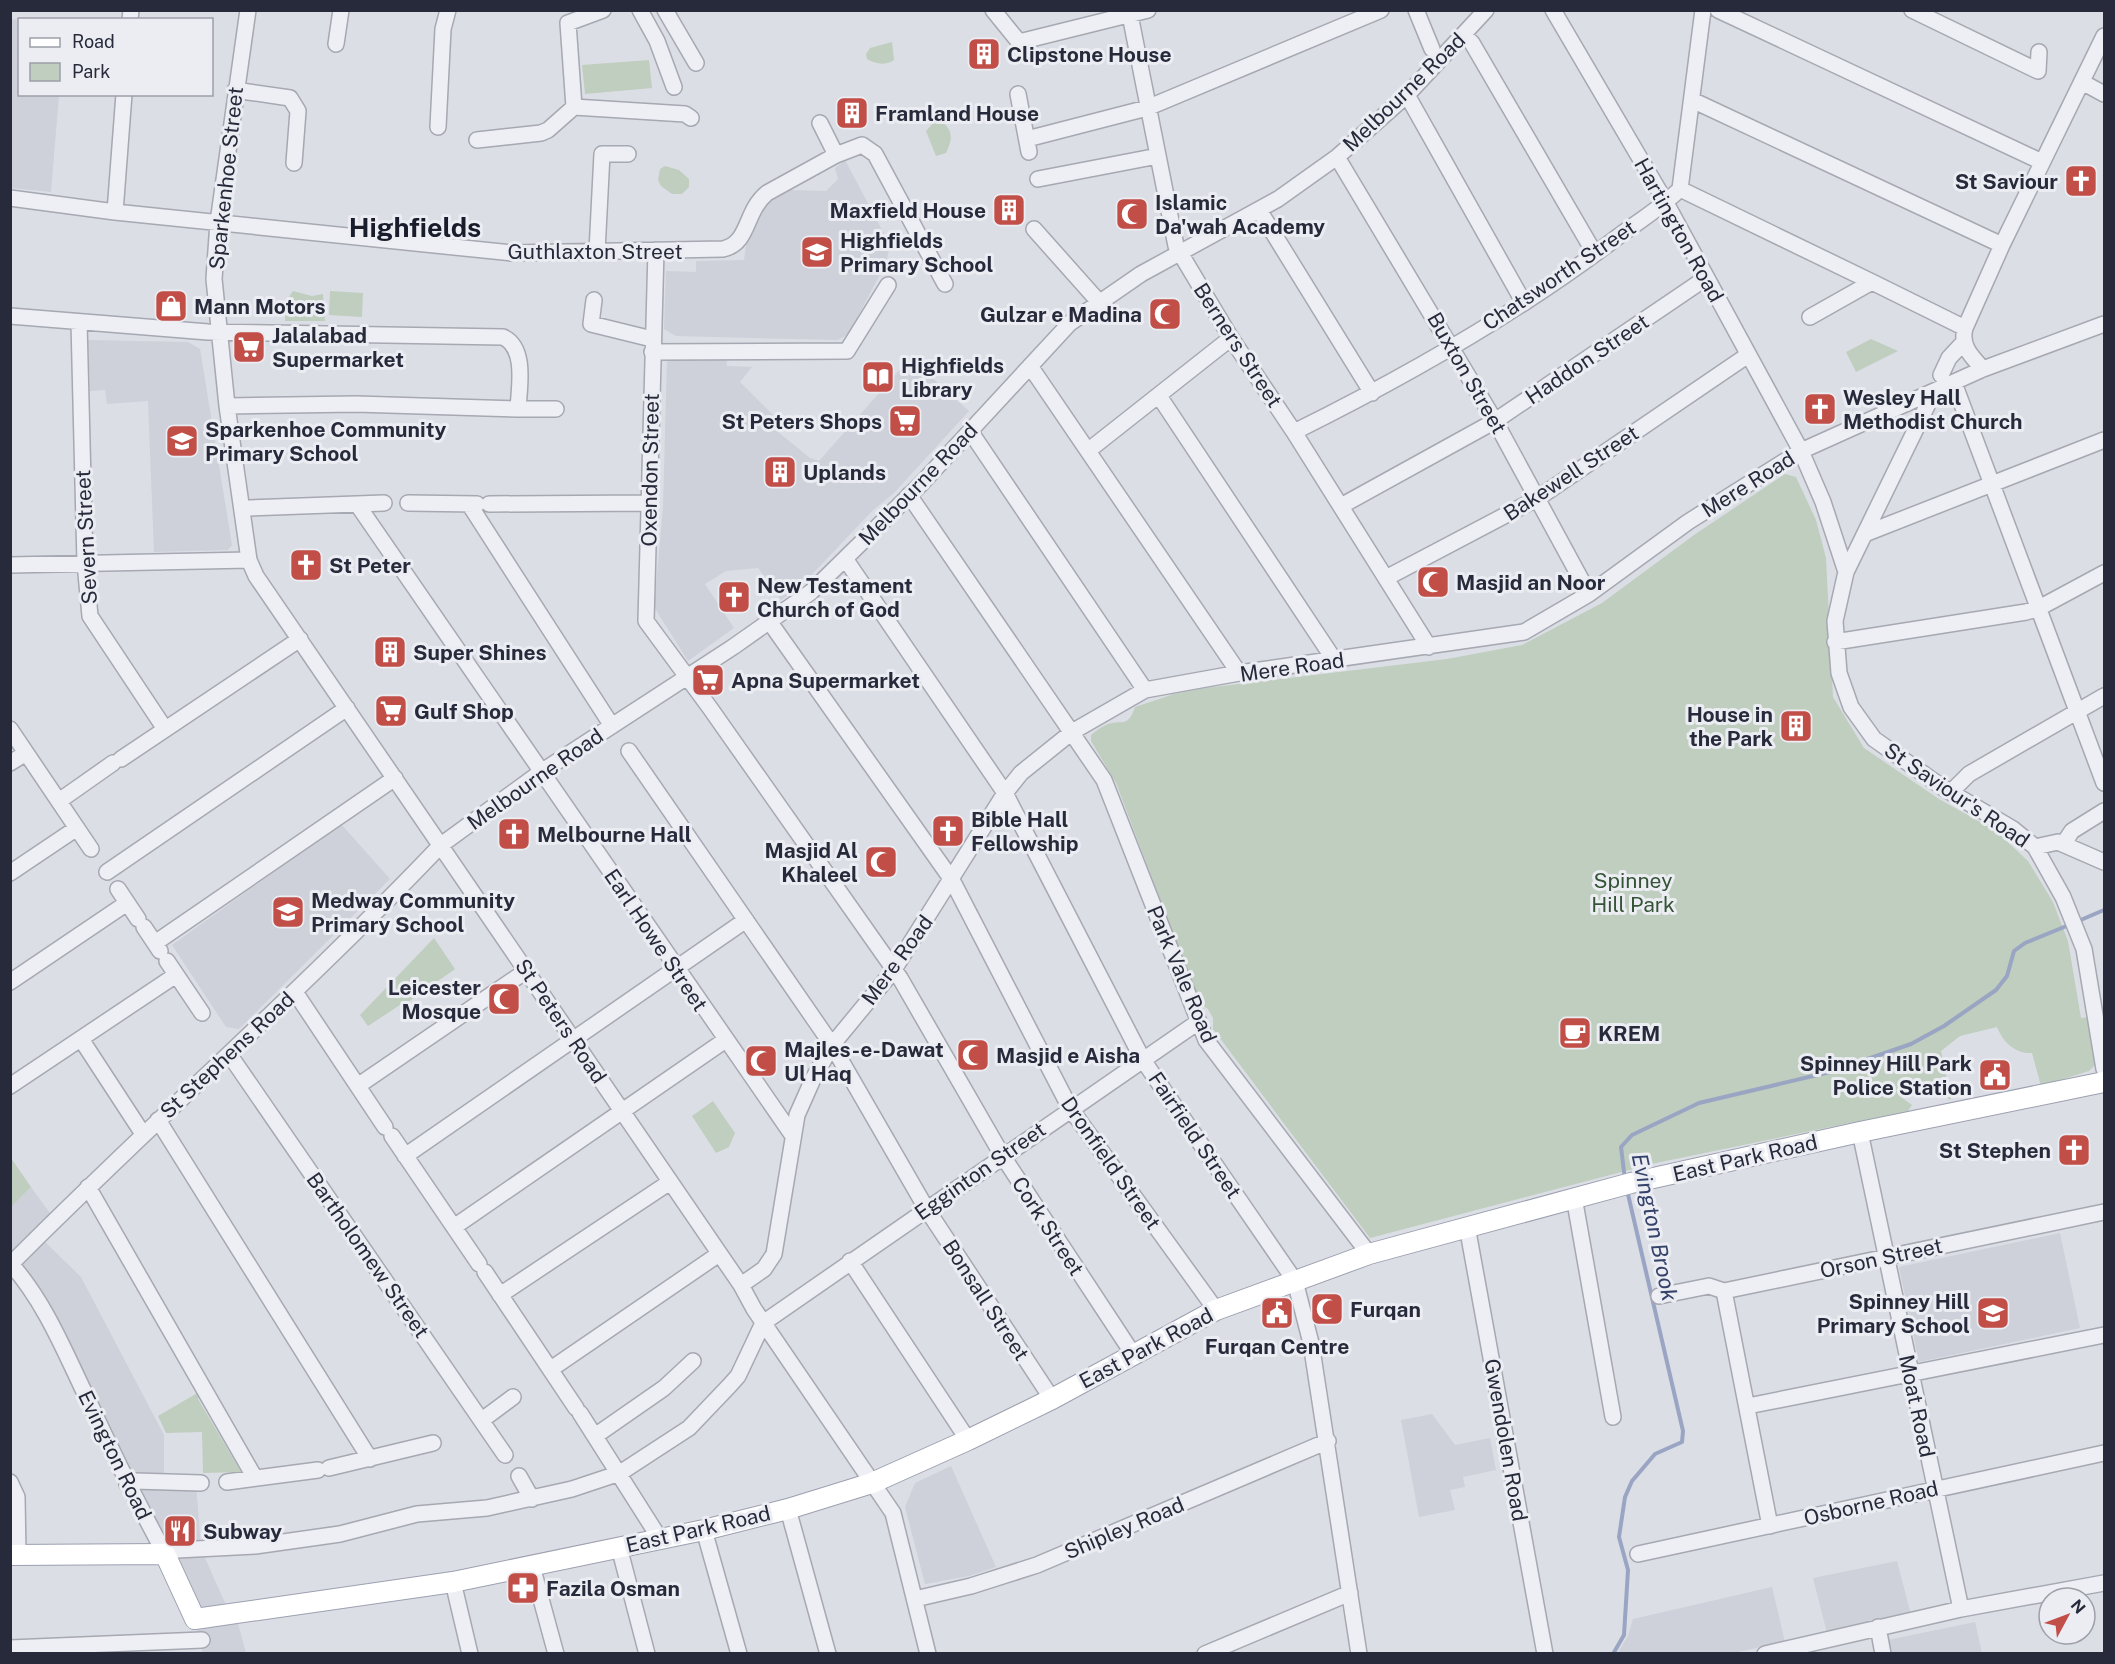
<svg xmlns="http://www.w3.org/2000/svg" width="2115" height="1664" font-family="'Public Sans',sans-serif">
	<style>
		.built { fill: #ced0da }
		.green { fill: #bfcebe }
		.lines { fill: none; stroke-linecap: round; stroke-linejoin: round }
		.stream { stroke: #99a5c3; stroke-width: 4 }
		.minor-casing { stroke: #a6a8b2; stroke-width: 18 }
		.major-casing { stroke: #9ca0b0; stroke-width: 22 }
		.minor { stroke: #eeeff4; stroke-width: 15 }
		.major { stroke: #fff; stroke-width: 20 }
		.labels { text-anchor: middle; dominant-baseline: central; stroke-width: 6; stroke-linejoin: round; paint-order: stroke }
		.poi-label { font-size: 21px; font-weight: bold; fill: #272a3a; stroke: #ebedf3; text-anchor: start }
		.street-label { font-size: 21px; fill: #272a3a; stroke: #ebedf3 }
		.park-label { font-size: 21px; fill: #355436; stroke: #ebedf3 }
		.water-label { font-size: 22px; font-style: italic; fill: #35426a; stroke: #ebedf3 }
		.district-label { font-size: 27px; font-weight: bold; fill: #191c2b; stroke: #ebedf3 }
	</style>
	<rect width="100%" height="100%" fill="#dcdee5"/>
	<path class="built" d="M10,19L19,20L20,94L59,95L51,192L11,188Z
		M845,160L890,245L886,263L848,335L837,340L676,336L664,329L666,271L696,272V261L744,260L749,225L763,203L788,190L826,191L838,179L835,168Z
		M88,340L188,342L200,349L232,545L228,550L154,552L148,401L107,404L105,390L90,391Z
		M726,355L727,366L752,367L740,382L783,425L778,432L810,458L819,461L910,358L969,411L894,493L873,510L802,585L781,600L758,568L726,571L705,584L734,628L688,661L654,607L663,508L667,358Z
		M341,824L390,879L239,1029L226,1027L172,945Z
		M31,1187L55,1220L39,1236L81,1277L164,1435V1482L196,1483L201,1549L230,1614L235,1613L246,1653H203L195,1619L65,1351L11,1263V1207Z
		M2060,1233L2080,1328L1919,1362L1899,1267Z
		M1432,1414L1455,1445L1490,1438L1496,1470L1463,1477L1465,1487L1450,1490L1455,1510L1419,1517L1401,1420Z
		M951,1466L996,1567L969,1576L925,1584L905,1507L915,1483Z
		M1897,1561L1911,1615L1827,1633L1813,1578Z
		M1772,1587L1785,1642L1733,1653L1617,1654L1628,1636L1633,1619Z
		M1975,1622L1982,1653H1891L1888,1640Z"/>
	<path class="green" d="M892,42L894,60C885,66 876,64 867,59L866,54L870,48Z
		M649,60L652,88L585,94L582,65Z
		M942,122C954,131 952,141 946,153L936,156L926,131L933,123Z
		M665,166L679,170L689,179V187L682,194H672L661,186L658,180L660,169Z
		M293,291L312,296L323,294L325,321H285L286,301Z
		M330,291L363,293L362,317L329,315Z
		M1871,339L1898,351L1856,372L1846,352Z
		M1785,474L1796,477L1816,520L1826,558L1833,697L1864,748L1939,799L1996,831L2028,861L2053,902L2068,941L2081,1018L2090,1017L2097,1063L2089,1071L2041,1086L2032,1053C2015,1054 2003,1042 1997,1027L1960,1036L1941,1051L1951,1100L1912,1081L1901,1097L1912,1105L1908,1111L1656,1163L1370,1238L1213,1029V1018L1208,1009L1200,1004L1116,783L1091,741V735C1095,732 1099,728 1104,726C1120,717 1127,731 1135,707L1174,694L1205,688L1447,659L1522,645L1602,603L1694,535Z
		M434,938L455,969L401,1007L400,1005L368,1026L360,1015Z
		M713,1101L735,1133L729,1147L716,1153L692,1116Z
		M11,1158L31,1187L11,1207H10Z
		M199,1392L198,1399L241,1472L203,1473L202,1432L166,1433L158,1416Z"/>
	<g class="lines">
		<path class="stream" d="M2076,922L2104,910
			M1625,1180L1621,1147L1632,1135L1699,1103L1830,1072L1911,1044L1944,1026L1996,990L2007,976L2014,951L2025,943L2069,925
			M1613,1654L1624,1635L1628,1570L1619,1537L1625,1497L1632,1481L1655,1454L1682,1442L1683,1431L1627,1190"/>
		<g class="minor-casing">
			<path id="minor" d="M248,10L218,222L214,279L227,406L249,560L256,576L741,1285L754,1309L893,1513L928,1654
				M603,10L568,23L574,107L685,114L691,118
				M640,10L657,41L674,87
				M665,10L696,63
				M993,10L1019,42L1148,10
				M1129,10L1176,246L1231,338L1294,432L1429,647
				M1416,10L1432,49
				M1553,10L1665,201L1801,451L1823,502L1846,572
				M1718,10L2042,162
				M1912,10L2038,71L2039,52
				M130,20L131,10
				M1464,35L1472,43L1595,254
				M336,44L341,10
				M2082,82L2104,94
				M235,90L290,98L298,111L294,163
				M1018,94L1029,152
				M1407,95L1524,303
				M1692,100L2002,245
				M820,123L836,155
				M438,127L443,29L448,10
				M1027,139L1147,108L1381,10
				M477,140L541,133L548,130L574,107
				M1337,157L1495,421L1589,594
				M1038,179L1158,156
				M1680,189L1703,10
				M10,198L115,212L512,253L723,249C750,243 744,212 767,193L836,155L862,145L875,154L945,284
				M1259,210L1372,393
				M115,212L124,94
				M1034,229L1099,302
				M656,250L646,621L710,708L900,978L1002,1155L1133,1354
				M597,251L602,154H628
				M594,300L591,324L652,339
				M10,316L208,332L503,337C527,348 519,388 518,409L356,404L227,406
				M1810,317L1872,282L1965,328
				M79,322L85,563L90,616L165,729
				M652,352L847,351L888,285
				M1030,366L1239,673
				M1983,369C1972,357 1960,346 1965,328L2002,245L2104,36
				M1941,375L1949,358L1964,342
				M1954,383L2104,783
				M1930,395L1927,406L1846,572L1835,621L1839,673L1851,707L1874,739L1945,789L2013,829L2035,847L2063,897L2084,949L2104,1069
				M1159,396L1335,661
				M518,409H556
				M970,431L1145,690
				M1294,432C1405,377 1515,315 1615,239C1636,223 1661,208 1680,189L1872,282
				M1089,450L1231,338
				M909,495L1104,780L1206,1040L1369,1254
				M408,503L477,504
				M357,504L793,1136
				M469,504L612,726
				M489,504L649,503
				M1341,506L1495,421L1706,278
				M249,508L384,503
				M1867,533L2104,440
				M846,560L1005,793L1143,1060L1295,1281L1311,1343L1359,1654
				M10,565L249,560
				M1386,578L1538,498L1748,355
				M769,621L952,880L1070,1108L1216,1310
				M1835,642L2026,612L2039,608L2104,573
				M10,729L91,849
				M629,751L832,1045L926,1208L1052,1399
				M121,759L300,639
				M10,763L26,753
				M1951,792L1969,774L2104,696
				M59,801L113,763
				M2064,843L2072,831L2104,811
				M441,845L541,772L733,647L811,592L922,483L1070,323L1141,274L1278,199L1337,157L1407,95L1486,10
				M2035,847L2058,842L2104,862
				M107,872L347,708
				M10,873L77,828
				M118,889L138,919
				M144,927L160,951
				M155,943L395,778
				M167,961L202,1013
				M10,982L127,903
				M295,992L385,1127
				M81,1039L143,1134
				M229,1054L505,1455
				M359,1085L526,971
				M10,1086L176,975
				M158,1120L370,1459
				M1860,1132L1961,1609
				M392,1136L479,1264
				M405,1156L746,920
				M88,1187L255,1478
				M1574,1197L1613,1417
				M1467,1226L1545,1654
				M454,1227L724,1041
				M850,1261L968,1440
				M10,1263C46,1303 66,1355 89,1402C113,1454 138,1504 165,1554L177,1550L255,1546L340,1534L417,1514L487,1508L572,1489L620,1473L689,1428L730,1385L738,1376L763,1323L1198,1022
				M11,1264C152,1122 303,990 441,845
				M485,1272L576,1408
				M741,1285L764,1269L774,1254L797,1115L813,1079L832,1045L893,971L1005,793L1021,773L1072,732L1145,690L1239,673L1524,632L1589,594L1688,522L1801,451L1983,369L2104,324
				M1724,1291L1770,1526
				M500,1295L670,1182
				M1659,1296L1709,1286L1724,1291L2104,1212
				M551,1369L719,1254
				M1748,1406L2104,1335
				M580,1413L660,1539
				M482,1420L513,1397
				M595,1436L664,1388L693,1361
				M329,1468L433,1443
				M519,1476L532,1499
				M10,1482L17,1497L18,1555
				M227,1482L318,1470
				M127,1484L135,1481L201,1483
				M788,1509L828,1654
				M704,1530L739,1654
				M619,1547L647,1654
				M1638,1554L2104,1453
				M532,1566L556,1654
				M453,1582L470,1654
				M915,1599L971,1586L1037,1565L1328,1441
				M1878,1627L1883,1654
				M10,1648L202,1640
				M1205,1654L1350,1593
				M1765,1654L1961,1609L2104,1583"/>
		</g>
		<g class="major-casing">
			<path id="major" d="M10,1555L165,1554L195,1619L453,1582L704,1530L788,1509L872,1483L968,1440L1052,1399L1216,1310L1369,1254L1631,1183L1860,1132L2104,1082"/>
		</g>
		<use href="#minor" class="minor"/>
		<use href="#major" class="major"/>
	</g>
	<defs>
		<g id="building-square" transform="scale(1.725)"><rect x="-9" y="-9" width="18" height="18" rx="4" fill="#c24e48" stroke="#ebedf3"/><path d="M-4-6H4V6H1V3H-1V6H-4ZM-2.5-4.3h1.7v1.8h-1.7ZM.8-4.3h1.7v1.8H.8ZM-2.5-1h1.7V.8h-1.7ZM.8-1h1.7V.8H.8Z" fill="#fff"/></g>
		<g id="church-square" transform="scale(1.725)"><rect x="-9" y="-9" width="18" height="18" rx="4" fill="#c24e48" stroke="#ebedf3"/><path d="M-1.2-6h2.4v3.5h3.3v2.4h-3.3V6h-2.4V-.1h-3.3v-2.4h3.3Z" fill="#fff"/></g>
		<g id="mosque-square" transform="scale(1.725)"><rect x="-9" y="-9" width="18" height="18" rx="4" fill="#c24e48" stroke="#ebedf3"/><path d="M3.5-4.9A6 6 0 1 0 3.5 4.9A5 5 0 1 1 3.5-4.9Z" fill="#fff"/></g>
		<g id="school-square" transform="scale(1.725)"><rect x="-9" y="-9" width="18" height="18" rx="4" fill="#c24e48" stroke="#ebedf3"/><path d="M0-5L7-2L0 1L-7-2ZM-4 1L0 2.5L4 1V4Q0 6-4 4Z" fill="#fff"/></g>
		<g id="shop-square" transform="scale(1.725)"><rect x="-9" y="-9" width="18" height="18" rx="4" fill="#c24e48" stroke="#ebedf3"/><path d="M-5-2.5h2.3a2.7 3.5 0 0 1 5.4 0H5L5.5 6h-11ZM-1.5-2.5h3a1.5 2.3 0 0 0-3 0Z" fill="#fff"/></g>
		<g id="supermarket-square" transform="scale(1.725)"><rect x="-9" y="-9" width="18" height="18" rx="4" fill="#c24e48" stroke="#ebedf3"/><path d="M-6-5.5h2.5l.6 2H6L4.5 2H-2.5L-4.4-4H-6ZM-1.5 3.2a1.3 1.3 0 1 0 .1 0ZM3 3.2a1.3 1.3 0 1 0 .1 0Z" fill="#fff"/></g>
		<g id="library-square" transform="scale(1.725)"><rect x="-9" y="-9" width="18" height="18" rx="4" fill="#c24e48" stroke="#ebedf3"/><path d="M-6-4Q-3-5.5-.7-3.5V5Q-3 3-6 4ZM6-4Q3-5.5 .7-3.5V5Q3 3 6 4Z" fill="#fff"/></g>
		<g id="cafe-square" transform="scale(1.725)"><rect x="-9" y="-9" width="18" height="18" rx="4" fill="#c24e48" stroke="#ebedf3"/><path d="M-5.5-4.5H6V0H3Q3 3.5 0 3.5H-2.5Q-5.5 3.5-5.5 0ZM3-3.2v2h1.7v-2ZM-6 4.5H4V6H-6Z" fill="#fff"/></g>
		<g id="civic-square" transform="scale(1.725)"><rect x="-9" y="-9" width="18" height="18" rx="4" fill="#c24e48" stroke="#ebedf3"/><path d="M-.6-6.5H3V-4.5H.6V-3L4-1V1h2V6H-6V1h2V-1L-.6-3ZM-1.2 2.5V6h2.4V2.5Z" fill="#fff"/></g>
		<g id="restaurant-square" transform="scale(1.725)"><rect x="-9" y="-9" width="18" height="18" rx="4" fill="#c24e48" stroke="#ebedf3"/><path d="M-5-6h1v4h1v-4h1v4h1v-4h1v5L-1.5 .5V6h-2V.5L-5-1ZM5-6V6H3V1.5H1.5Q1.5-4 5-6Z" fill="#fff"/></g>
		<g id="pharmacy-square" transform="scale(1.725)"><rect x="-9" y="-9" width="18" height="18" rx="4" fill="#c24e48" stroke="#ebedf3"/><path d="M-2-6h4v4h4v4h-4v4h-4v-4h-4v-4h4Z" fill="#fff"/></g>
	</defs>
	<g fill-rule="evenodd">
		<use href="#building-square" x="984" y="54"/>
		<use href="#building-square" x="852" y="113"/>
		<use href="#church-square" x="2081" y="181"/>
		<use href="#building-square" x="1009" y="210"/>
		<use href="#mosque-square" x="1132" y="214"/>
		<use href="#school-square" x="817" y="252"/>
		<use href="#shop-square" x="171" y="306"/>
		<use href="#mosque-square" x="1165" y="314"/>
		<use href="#supermarket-square" x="249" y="347"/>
		<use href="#library-square" x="878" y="377"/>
		<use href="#church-square" x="1820" y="409"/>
		<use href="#supermarket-square" x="905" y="421"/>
		<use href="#school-square" x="182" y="441"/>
		<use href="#building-square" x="780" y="472"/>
		<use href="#church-square" x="306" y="565"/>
		<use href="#mosque-square" x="1433" y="582"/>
		<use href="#church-square" x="734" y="597"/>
		<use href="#building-square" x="390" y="652"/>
		<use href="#supermarket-square" x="708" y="680"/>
		<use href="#supermarket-square" x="391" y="711"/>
		<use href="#building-square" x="1796" y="726"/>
		<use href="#church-square" x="948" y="831"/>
		<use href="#church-square" x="514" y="834"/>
		<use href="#mosque-square" x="881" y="862"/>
		<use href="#school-square" x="288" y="912"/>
		<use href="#mosque-square" x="504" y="999"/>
		<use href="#cafe-square" x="1575" y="1033"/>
		<use href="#mosque-square" x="973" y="1055"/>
		<use href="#mosque-square" x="761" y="1061"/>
		<use href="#civic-square" x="1995" y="1075"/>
		<use href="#church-square" x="2074" y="1150"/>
		<use href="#mosque-square" x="1327" y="1309"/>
		<use href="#civic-square" x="1277" y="1313"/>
		<use href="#school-square" x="1993" y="1313"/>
		<use href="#restaurant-square" x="180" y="1531"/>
		<use href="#pharmacy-square" x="523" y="1588"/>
	</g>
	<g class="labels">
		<g class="poi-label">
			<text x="1007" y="54">Clipstone House</text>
			<text x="875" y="113">Framland House</text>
			<text x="2058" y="181" text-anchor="end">St Saviour</text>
			<text x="1155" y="202">Islamic<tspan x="1155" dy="24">Da'wah Academy</tspan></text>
			<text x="986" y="210" text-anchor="end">Maxfield House</text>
			<text x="840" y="240">Highfields<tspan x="840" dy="24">Primary School</tspan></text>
			<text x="194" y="306">Mann Motors</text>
			<text x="1142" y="314" text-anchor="end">Gulzar e Madina</text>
			<text x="272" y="335">Jalalabad<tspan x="272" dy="24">Supermarket</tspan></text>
			<text x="901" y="365">Highfields<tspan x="901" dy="24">Library</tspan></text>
			<text x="1843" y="397">Wesley Hall<tspan x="1843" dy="24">Methodist Church</tspan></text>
			<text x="882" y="421" text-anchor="end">St Peters Shops</text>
			<text x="205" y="429">Sparkenhoe Community<tspan x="205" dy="24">Primary School</tspan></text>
			<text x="803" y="472">Uplands</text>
			<text x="329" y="565">St Peter</text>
			<text x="1456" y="582">Masjid an Noor</text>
			<text x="757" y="585">New Testament<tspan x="757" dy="24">Church of God</tspan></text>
			<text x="413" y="652">Super Shines</text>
			<text x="731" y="680">Apna Supermarket</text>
			<text x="414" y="711">Gulf Shop</text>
			<text x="1773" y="714" text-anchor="end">House in<tspan x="1773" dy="24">the Park</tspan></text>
			<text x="971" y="819">Bible Hall<tspan x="971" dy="24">Fellowship</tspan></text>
			<text x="537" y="834">Melbourne Hall</text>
			<text x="858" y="850" text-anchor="end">Masjid Al<tspan x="858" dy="24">Khaleel</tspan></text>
			<text x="311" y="900">Medway Community<tspan x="311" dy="24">Primary School</tspan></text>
			<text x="481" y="987" text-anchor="end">Leicester<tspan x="481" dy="24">Mosque</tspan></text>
			<text x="1598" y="1033">KREM</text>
			<text x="784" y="1049">Majles-e-Dawat<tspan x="784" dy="24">Ul Haq</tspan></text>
			<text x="996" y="1055">Masjid e Aisha</text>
			<text x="1972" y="1063" text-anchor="end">Spinney Hill Park<tspan x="1972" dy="24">Police Station</tspan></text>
			<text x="2051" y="1150" text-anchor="end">St Stephen</text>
			<text x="1970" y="1301" text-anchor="end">Spinney Hill<tspan x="1970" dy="24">Primary School</tspan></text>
			<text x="1350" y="1309">Furqan</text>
			<text x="1277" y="1346" text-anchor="middle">Furqan Centre</text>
			<text x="203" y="1531">Subway</text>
			<text x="546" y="1588">Fazila Osman</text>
		</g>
		<g class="street-label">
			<text transform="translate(1404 92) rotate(-44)">Melbourne Road</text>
			<text transform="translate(226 178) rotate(-84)">Sparkenhoe Street</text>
			<text transform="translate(1679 230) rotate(61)">Hartington Road</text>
			<text x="595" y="251">Guthlaxton Street</text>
			<text transform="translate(1559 275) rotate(-34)">Chatsworth Street</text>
			<text transform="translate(1238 345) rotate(57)">Berners Street</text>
			<text transform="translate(1587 359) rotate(-34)">Haddon Street</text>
			<text transform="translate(1467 373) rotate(60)">Buxton Street</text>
			<text transform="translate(650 470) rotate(-89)">Oxendon Street</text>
			<text transform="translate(1571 473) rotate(-33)">Bakewell Street</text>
			<text transform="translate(918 484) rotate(-46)">Melbourne Road</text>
			<text transform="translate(1748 484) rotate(-32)">Mere Road</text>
			<text transform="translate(86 537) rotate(-93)">Severn Street</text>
			<text transform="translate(1292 667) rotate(-8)">Mere Road</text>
			<text transform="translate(535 779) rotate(-35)">Melbourne Road</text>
			<text transform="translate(1957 795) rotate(34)">St Saviour's Road</text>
			<text transform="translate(656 940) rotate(56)">Earl Howe Street</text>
			<text transform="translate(897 960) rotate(-54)">Mere Road</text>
			<text transform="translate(1182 974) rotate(67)">Park Vale Road</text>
			<text transform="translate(561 1021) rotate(56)">St Peters Road</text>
			<text transform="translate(227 1055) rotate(-43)">St Stephens Road</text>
			<text transform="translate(1195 1135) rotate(56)">Fairfield Street</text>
			<text transform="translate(1745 1158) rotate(-13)">East Park Road</text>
			<text transform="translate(1111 1163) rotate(55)">Dronfield Street</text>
			<text transform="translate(980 1171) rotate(-35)">Egginton Street</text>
			<text transform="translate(1048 1226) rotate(57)">Cork Street</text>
			<text transform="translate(368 1255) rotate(55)">Bartholomew Street</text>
			<text transform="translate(1881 1258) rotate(-12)">Orson Street</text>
			<text transform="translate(986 1300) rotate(57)">Bonsall Street</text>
			<text transform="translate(1146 1348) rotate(-28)">East Park Road</text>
			<text transform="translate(1917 1406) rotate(78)">Moat Road</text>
			<text transform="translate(1506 1440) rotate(80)">Gwendolen Road</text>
			<text transform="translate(115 1455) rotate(64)">Evington Road</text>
			<text transform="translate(1871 1503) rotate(-13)">Osborne Road</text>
			<text transform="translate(1124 1528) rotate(-23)">Shipley Road</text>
			<text transform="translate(698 1529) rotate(-13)">East Park Road</text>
		</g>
		<g class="park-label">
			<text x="1633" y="880">Spinney<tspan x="1633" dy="24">Hill Park</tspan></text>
		</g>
		<g class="water-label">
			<text transform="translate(1655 1227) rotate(78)">Evington Brook</text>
		</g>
		<g class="district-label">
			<text x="415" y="227">Highfields</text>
		</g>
	</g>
	<rect width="2115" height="1664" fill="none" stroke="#272a3a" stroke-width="24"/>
	<rect x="18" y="18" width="195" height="78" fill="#ebedf3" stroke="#9d9fa9" stroke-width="1.5"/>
	<rect x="30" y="38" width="30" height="9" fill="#ffffff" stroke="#9d9fa9" stroke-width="1.5"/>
	<text x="72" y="48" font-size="18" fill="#272a3a">Road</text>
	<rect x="30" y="63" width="30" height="18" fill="#bfcebe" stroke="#9d9fa9" stroke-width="1.5"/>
	<text x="72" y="78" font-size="18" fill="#272a3a">Park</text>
	<g transform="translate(2067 1616) rotate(49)"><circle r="28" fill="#ebedf3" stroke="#9d9fa9" stroke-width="1.5"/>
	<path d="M0-4.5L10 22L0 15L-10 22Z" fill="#c24e48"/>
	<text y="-9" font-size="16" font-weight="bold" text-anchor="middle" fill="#272a3a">N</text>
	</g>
</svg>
